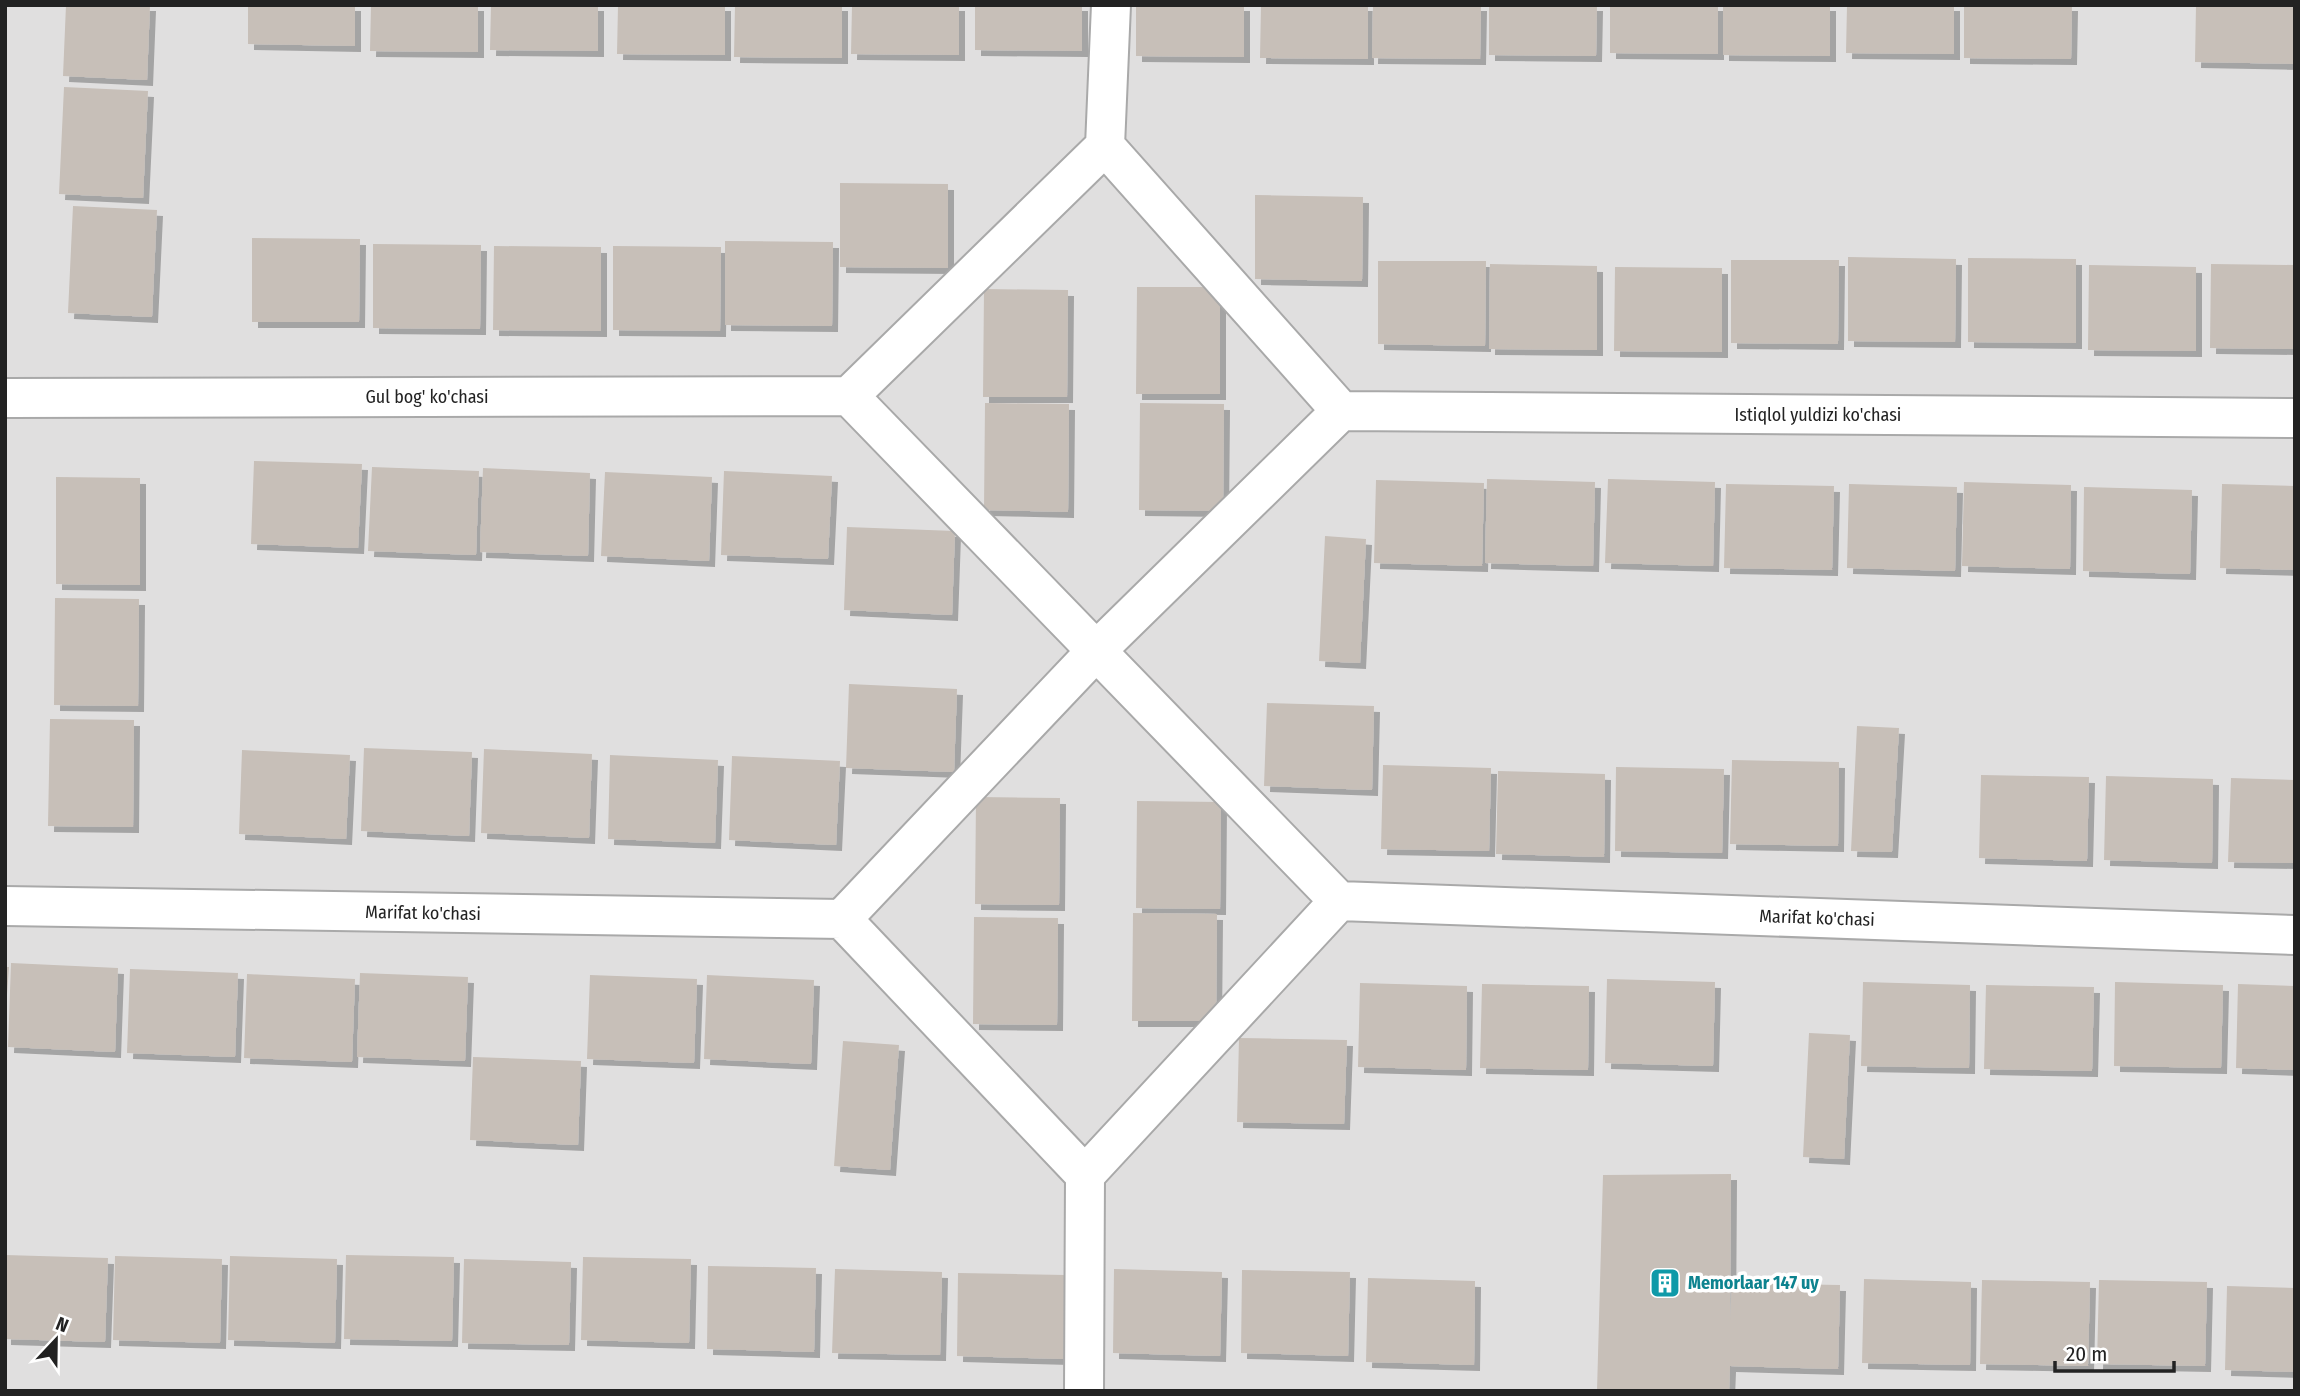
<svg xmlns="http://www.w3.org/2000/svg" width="2300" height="1396" font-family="'Fira Sans Condensed',sans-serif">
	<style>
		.residential { fill: #e0dfdf }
		.building { fill: #c7bfb8; filter: url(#shadow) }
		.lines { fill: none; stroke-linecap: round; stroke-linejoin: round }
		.minor-casing { stroke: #a9a9a9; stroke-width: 42 }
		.minor { stroke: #fff; stroke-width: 38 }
		.labels { text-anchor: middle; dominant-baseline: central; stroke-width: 7; stroke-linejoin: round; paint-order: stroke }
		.street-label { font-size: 18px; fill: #222; stroke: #fff }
		.culture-label { font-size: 18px; font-weight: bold; fill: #0d838f; stroke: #fff; text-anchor: start }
	</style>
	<defs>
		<filter id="shadow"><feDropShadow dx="6" dy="6" stdDeviation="0" flood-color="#0004"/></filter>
	</defs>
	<rect width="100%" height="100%" fill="#f2efe9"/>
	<path class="residential" d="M5,5H2295V1391H5Z"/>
	<path class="building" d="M66,5H150L147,80L63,76Z
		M248,5H355V46L248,44Z
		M371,5H478V52L370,51Z
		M491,5H598V51L490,50Z
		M618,5H725V55L617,54Z
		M735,5H842V58L734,57Z
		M852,5H959V55L851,54Z
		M975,5H1082V51L975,50Z
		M1136,5H1244V57L1136,56Z
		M1261,5H1368V59L1260,58Z
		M1373,5H1481L1480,59L1372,58Z
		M1489,5H1597L1596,56L1489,55Z
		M1610,5H1718V54L1610,53Z
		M1723,5H1830V56L1723,55Z
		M1847,5H1954V54L1846,53Z
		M1964,5H2072L2071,59L1964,58Z
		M2196,5H2295V64L2195,62Z
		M64,87L148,91L143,198L59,194Z
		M840,183L948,184V268L840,267Z
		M1255,195L1363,197L1362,281L1255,279Z
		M73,206L157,210L152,317L68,313Z
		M252,238L360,239L359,322H252Z
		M725,241L833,242L832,326L725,325Z
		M373,244L481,245L480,329L373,328Z
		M494,246L601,247V331L493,330Z
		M613,246L721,247L720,331L613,330Z
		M1848,257L1956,259L1955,342L1848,341Z
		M1968,258L2076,259V343L1968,342Z
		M1731,260H1839L1838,344L1731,343Z
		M1378,261H1486L1485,346L1378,344Z
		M1490,264L1597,266V350L1489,349Z
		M2211,264L2295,265V349L2210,348Z
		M2089,265L2196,267V351L2088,350Z
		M1615,267L1722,268V352L1614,351Z
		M1137,287H1220V394H1136Z
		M984,289L1068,290L1067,397H983Z
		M985,403L1069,404L1068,512L984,510Z
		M1140,403L1224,404L1223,511L1139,510Z
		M254,461L362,464L358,548L251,544Z
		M372,467L479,471L476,555L368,551Z
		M483,468L590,473L588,556L480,552Z
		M724,471L832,476L828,559L721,555Z
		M605,472L712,477L709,561L601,556Z
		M56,477L140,478V585L56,584Z
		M1487,479L1595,482L1593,566L1485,563Z
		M1608,479L1715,482L1713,566L1605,563Z
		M1376,480L1484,483L1482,566L1374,563Z
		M1964,482L2071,485L2070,569L1962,566Z
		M1726,484L1834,486L1832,570L1724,568Z
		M1849,484L1957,487L1955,571L1847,568Z
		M2222,484L2295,486V570L2220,568Z
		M2084,487L2192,490L2190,574L2083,571Z
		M847,527L955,531L952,615L844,610Z
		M1325,536L1366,539L1360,663L1319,661Z
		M55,598L139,599L138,706L54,705Z
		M849,684L957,689L954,772L846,768Z
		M1267,703L1374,706L1372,790L1264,786Z
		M50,719L134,720L133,827L48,826Z
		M1857,726L1899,728L1892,852L1851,851Z
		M364,748L472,752L469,836L361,831Z
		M484,749L592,754L589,838L481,833Z
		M242,750L350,755L346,839L239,834Z
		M610,755L718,760L715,843L608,839Z
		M732,756L840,761L836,845L729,840Z
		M1732,760L1839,762L1838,846L1730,844Z
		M1383,765L1491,768L1489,851L1381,849Z
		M1616,767L1724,769L1722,853L1615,851Z
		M1498,771L1605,774L1604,857L1496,854Z
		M1981,775L2089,777L2087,861L1979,858Z
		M2106,776L2213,779L2212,863L2104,860Z
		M2231,778L2295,780V863L2228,862Z
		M976,797L1060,798L1059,905L975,904Z
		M1137,801L1221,802L1220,909L1136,908Z
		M1133,913L1217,914L1216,1021H1132Z
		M974,917L1058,918L1057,1025L973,1024Z
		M11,963L118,968L115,1052L8,1047Z
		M5,967H9L7,995H5Z
		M130,969L238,973L235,1057L127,1053Z
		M360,973L468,977L465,1061L357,1057Z
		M247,974L355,979L352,1062L244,1058Z
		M590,975L697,979L694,1063L587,1059Z
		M707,975L814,980L811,1064L704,1059Z
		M1607,979L1715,982L1713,1066L1605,1063Z
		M1863,982L1970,985L1969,1068L1861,1066Z
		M2115,982L2223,985L2221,1068L2114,1066Z
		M1360,983L1467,986L1466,1070L1358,1067Z
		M1482,984L1589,986L1588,1070L1480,1068Z
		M2238,984L2295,986V1070L2236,1068Z
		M1986,985L2094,987L2092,1071L1984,1069Z
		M1809,1033L1850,1035L1844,1159L1803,1157Z
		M1239,1038L1347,1040L1344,1124L1237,1122Z
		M843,1041L899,1045L890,1170L834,1166Z
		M473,1057L581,1061L578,1145L470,1140Z
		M1731,1174L1730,1320L1732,1283L1840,1285L1838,1369L1730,1366L1729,1391H1597L1603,1175Z
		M5,1255L108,1258L105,1342L5,1339Z
		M346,1255L454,1257L452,1341L344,1339Z
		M115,1256L222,1259L220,1343L113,1340Z
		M230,1256L337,1259L335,1343L228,1340Z
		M583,1257L691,1259L689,1343L581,1340Z
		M464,1259L571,1262L569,1345L462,1343Z
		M708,1266L816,1268L814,1352L707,1349Z
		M835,1269L942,1272L940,1355L832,1353Z
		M1114,1269L1222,1272L1220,1356L1113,1353Z
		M1242,1270L1350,1272L1348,1356L1241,1353Z
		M958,1273L1066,1275L1064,1359L957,1356Z
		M1368,1278L1475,1281L1474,1365L1366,1362Z
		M1864,1279L1971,1282L1970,1365L1862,1363Z
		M1982,1280L2090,1282L2088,1366L1980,1364Z
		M2099,1280L2207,1282L2205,1366L2097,1364Z
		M2227,1286L2295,1288V1372L2225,1370Z"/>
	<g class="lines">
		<g class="minor-casing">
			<path id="minor" d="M1105,146L1341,411
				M849,396L1339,901
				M849,396L1105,146L1111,5
				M5,398L849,396
				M1341,411L2295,418
				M1339,901L2295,935
				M5,906L842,919
				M842,919L1097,650L1341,411
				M842,919L1085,1175
				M1084,1391L1085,1175L1339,901"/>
		</g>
		<use href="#minor" class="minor"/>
	</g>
	<defs>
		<g id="building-square" transform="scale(1.575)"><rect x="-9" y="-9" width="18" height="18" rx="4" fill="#0f9aa8" stroke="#fff"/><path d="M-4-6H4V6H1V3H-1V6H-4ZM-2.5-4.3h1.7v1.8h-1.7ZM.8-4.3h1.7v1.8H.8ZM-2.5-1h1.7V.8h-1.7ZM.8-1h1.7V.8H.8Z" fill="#fff"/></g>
	</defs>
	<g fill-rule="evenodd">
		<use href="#building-square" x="1665" y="1283"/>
	</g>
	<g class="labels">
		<g class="street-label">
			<text x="427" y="397">Gul bog' ko'chasi</text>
			<text x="1818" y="415">Istiqlol yuldizi ko'chasi</text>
			<text transform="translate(423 913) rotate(1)">Marifat ko'chasi</text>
			<text transform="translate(1817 918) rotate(2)">Marifat ko'chasi</text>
		</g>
		<g class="culture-label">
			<text x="1688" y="1283">Memorlaar 147 uy</text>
		</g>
	</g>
	<rect width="2300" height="1396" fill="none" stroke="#222222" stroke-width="14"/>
	<g transform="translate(56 1340) rotate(22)" stroke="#ffffff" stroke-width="5" paint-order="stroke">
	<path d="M0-5L12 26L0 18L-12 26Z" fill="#222222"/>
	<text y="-10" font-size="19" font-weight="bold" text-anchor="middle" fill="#222222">N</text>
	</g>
	<path d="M2055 1361v10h119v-10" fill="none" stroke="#222222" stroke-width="3.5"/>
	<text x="2066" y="1361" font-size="21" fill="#222222" stroke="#ffffff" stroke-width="5" paint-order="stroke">20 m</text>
</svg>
